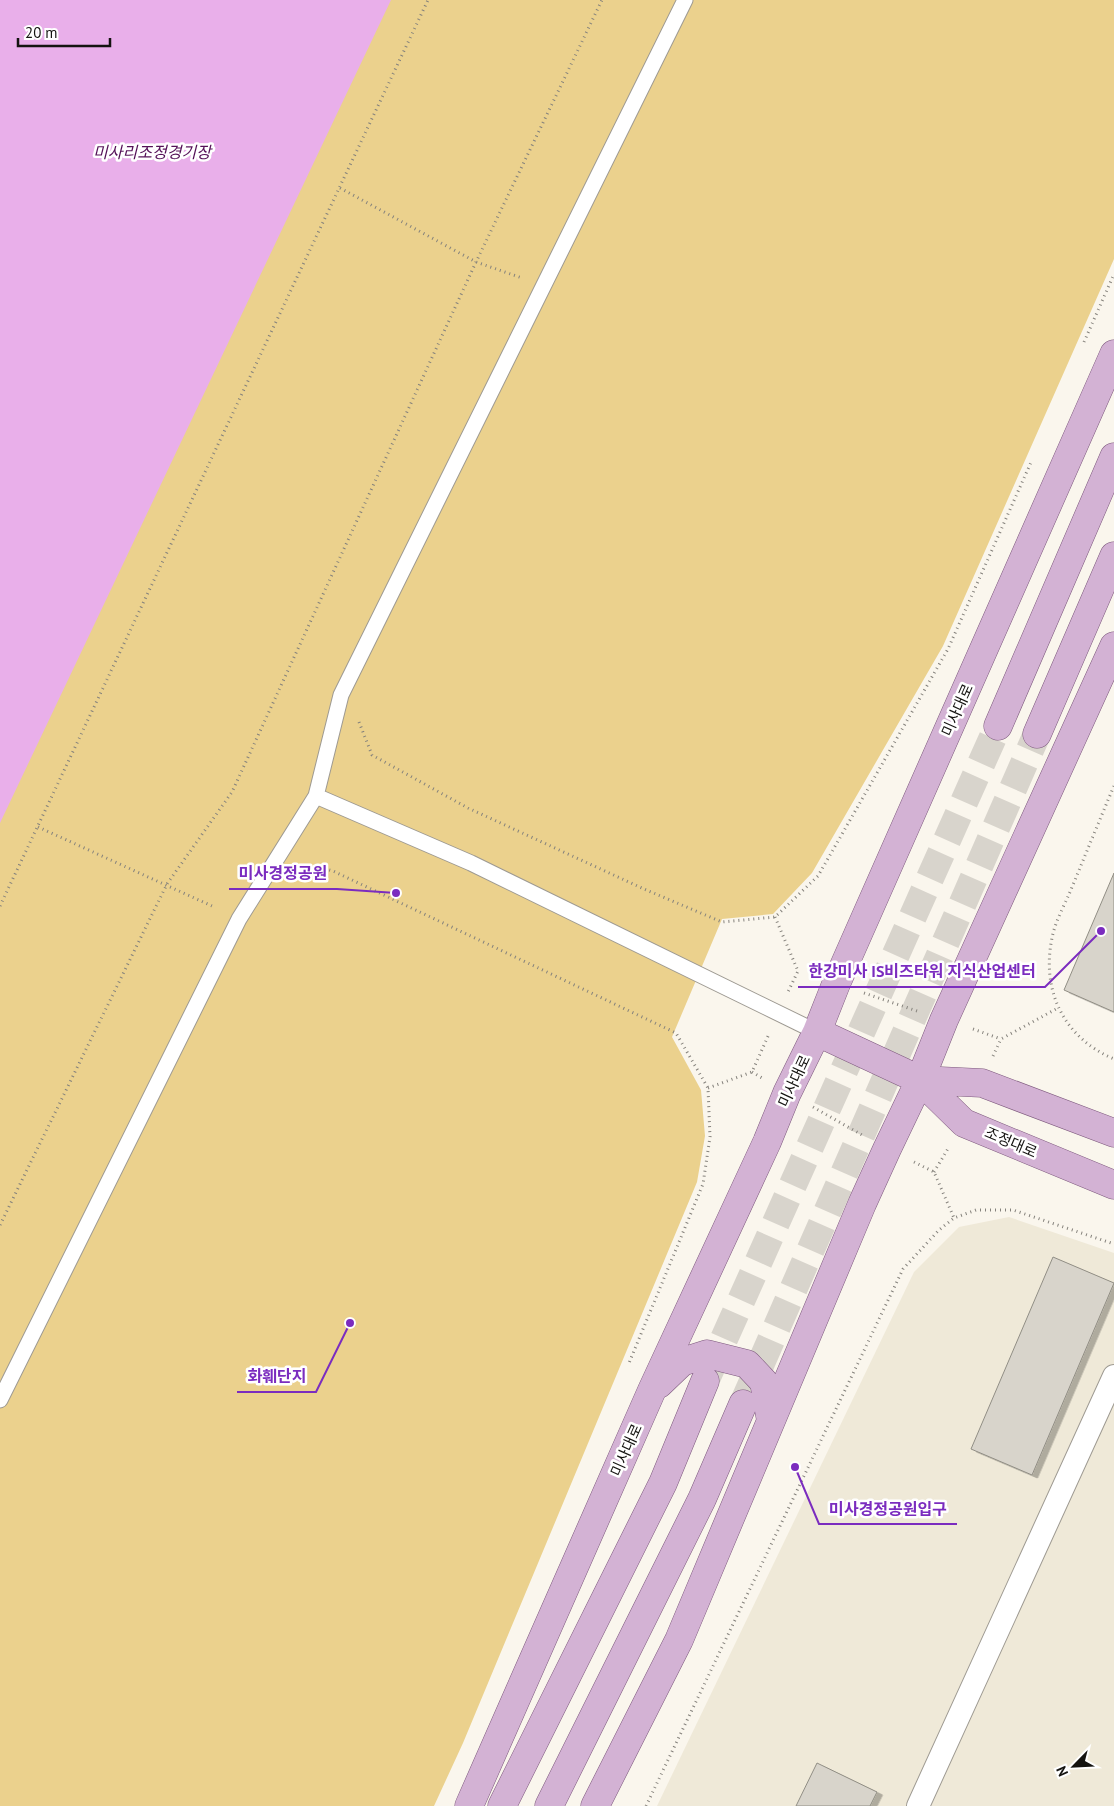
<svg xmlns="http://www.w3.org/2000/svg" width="1114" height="1806" font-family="'PT Sans','Noto Sans KR',sans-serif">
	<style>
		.built { fill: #efe9d8 }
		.green { fill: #ebd18d }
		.water { fill: #e9afea }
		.building { fill: #d8d4cb; stroke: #918e85; filter: url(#shadow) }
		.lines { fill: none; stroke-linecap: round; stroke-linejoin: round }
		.primary-tunnel { stroke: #d8d4cc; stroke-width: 28; stroke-dasharray: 28 14; stroke-linecap: butt }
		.service-casing { stroke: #9e9a92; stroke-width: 17 }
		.pedestrian-casing { stroke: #9e9a92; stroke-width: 24 }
		.primary-casing { stroke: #7d597d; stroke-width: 29 }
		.path { stroke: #85827c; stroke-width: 3; stroke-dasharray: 1 4; stroke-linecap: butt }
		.service { stroke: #fff; stroke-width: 15 }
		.pedestrian { stroke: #fff; stroke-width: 22 }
		.primary { stroke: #d3b2d4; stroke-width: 28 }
		.labels { text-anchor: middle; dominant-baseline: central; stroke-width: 5; stroke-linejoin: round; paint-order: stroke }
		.street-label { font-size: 15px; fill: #141310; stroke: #fff }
		.water-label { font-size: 16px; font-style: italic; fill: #541057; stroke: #fff }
		.leader { fill: none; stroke: #7b2cbf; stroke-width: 2 }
		.callout-dot { fill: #7b2cbf; stroke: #fff; stroke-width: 2 }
		.callout-label { font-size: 16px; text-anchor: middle; font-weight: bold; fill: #7b2cbf; stroke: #fff; stroke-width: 5; stroke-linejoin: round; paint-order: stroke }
	</style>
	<defs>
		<filter id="shadow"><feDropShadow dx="5.5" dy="3" stdDeviation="0" flood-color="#0004"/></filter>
	</defs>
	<rect width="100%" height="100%" fill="#faf6ed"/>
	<path class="built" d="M1009,1217L1114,1253V1806H657L914,1272L959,1227Z"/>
	<path class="green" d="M0,0H1114V259L943,646L812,873L773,914L722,919L672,1037L701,1090L705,1136L697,1182L463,1743L434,1806H0Z"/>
	<path class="water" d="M0,0H391L0,823Z"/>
	<path class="building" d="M1114,873V1012L1064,990Z
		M1053,1257L1114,1283L1032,1475L971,1449Z
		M817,1763L877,1792L870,1806H796Z"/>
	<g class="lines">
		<path class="primary-tunnel" d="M707,1377L998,726
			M743,1404L1037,734"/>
		<g class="service-casing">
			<path id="service" d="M316,796L471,863L817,1032
				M0,1400L239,919L316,796L341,695L685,0"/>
		</g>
		<g class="pedestrian-casing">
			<path id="pedestrian" d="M918,1806L1114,1376"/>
		</g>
		<g class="primary-casing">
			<path id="primary" d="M998,726L1114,457
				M1037,734L1114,556
				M817,1032L920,1080L964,1123L1114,1185
				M920,1080L982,1083L1114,1133
				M659,1384L682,1362L707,1354L747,1364L764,1382L771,1421
				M469,1806L652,1390L767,1142L787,1093L817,1032L836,984L1114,354
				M502,1806L663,1483L705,1381
				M549,1806L702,1499L743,1404
				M595,1806L679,1640L862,1204L887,1149L920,1080L944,1020L1114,646"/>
		</g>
		<path class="path" d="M340,188L476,262L522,278
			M1084,342L1114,274
			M359,722L372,755L468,808L644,889L722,922L775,917L818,876L948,649L1032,460
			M1114,786C1099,821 1085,856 1070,892C1064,906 1055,922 1052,938C1041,991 1064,1038 1114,1059
			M38,827L212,906
			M294,880L315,866L333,871L676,1033L708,1088L710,1137L703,1184L629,1363
			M0,906L428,0
			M775,917L798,971L788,992
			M864,993L917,1011
			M973,1029L1001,1039
			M993,1056L1001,1039L1058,1008
			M752,1072L762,1078
			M708,1088L752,1072L769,1034
			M813,1107L862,1135
			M914,1162L934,1172L954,1218
			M934,1172L949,1147
			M0,1225L167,884L232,792L476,262L602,0
			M646,1806L903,1269L939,1230L954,1218L976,1210H1013L1114,1244"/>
		<use href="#service" class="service"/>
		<use href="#pedestrian" class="pedestrian"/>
		<use href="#primary" class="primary"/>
	</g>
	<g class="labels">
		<g class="street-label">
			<text transform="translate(957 710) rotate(-66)">미사대로</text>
			<text transform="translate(794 1081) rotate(-65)">미사대로</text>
			<text transform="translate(1011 1142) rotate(23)">조정대로</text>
			<text transform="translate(626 1450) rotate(-66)">미사대로</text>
		</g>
		<g class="water-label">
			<text x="152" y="152">미사리조정경기장</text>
		</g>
	</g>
	<path class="leader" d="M396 893L337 889H229M1101 931L1045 987H798M350 1323L316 1392H237M795 1467L819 1524H957"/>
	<g class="callout-dot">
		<circle cx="396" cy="893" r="5"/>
		<circle cx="1101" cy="931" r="5"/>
		<circle cx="350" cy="1323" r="5"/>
		<circle cx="795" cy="1467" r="5"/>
	</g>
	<g class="callout-label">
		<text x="283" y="879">미사경정공원</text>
		<text x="922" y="977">한강미사 IS비즈타워 지식산업센터</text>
		<text x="277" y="1382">화훼단지</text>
		<text x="888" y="1515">미사경정공원입구</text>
	</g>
	<g transform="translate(1074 1766) rotate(246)" stroke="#ffffff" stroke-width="4" paint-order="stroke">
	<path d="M0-4L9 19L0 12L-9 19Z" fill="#141310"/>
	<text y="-8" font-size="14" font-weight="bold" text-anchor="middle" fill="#141310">N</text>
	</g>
	<path d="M18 38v8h92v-8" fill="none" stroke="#141310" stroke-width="2.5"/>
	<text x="25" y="38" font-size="15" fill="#141310" stroke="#ffffff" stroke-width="4" paint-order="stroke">20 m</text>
</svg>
